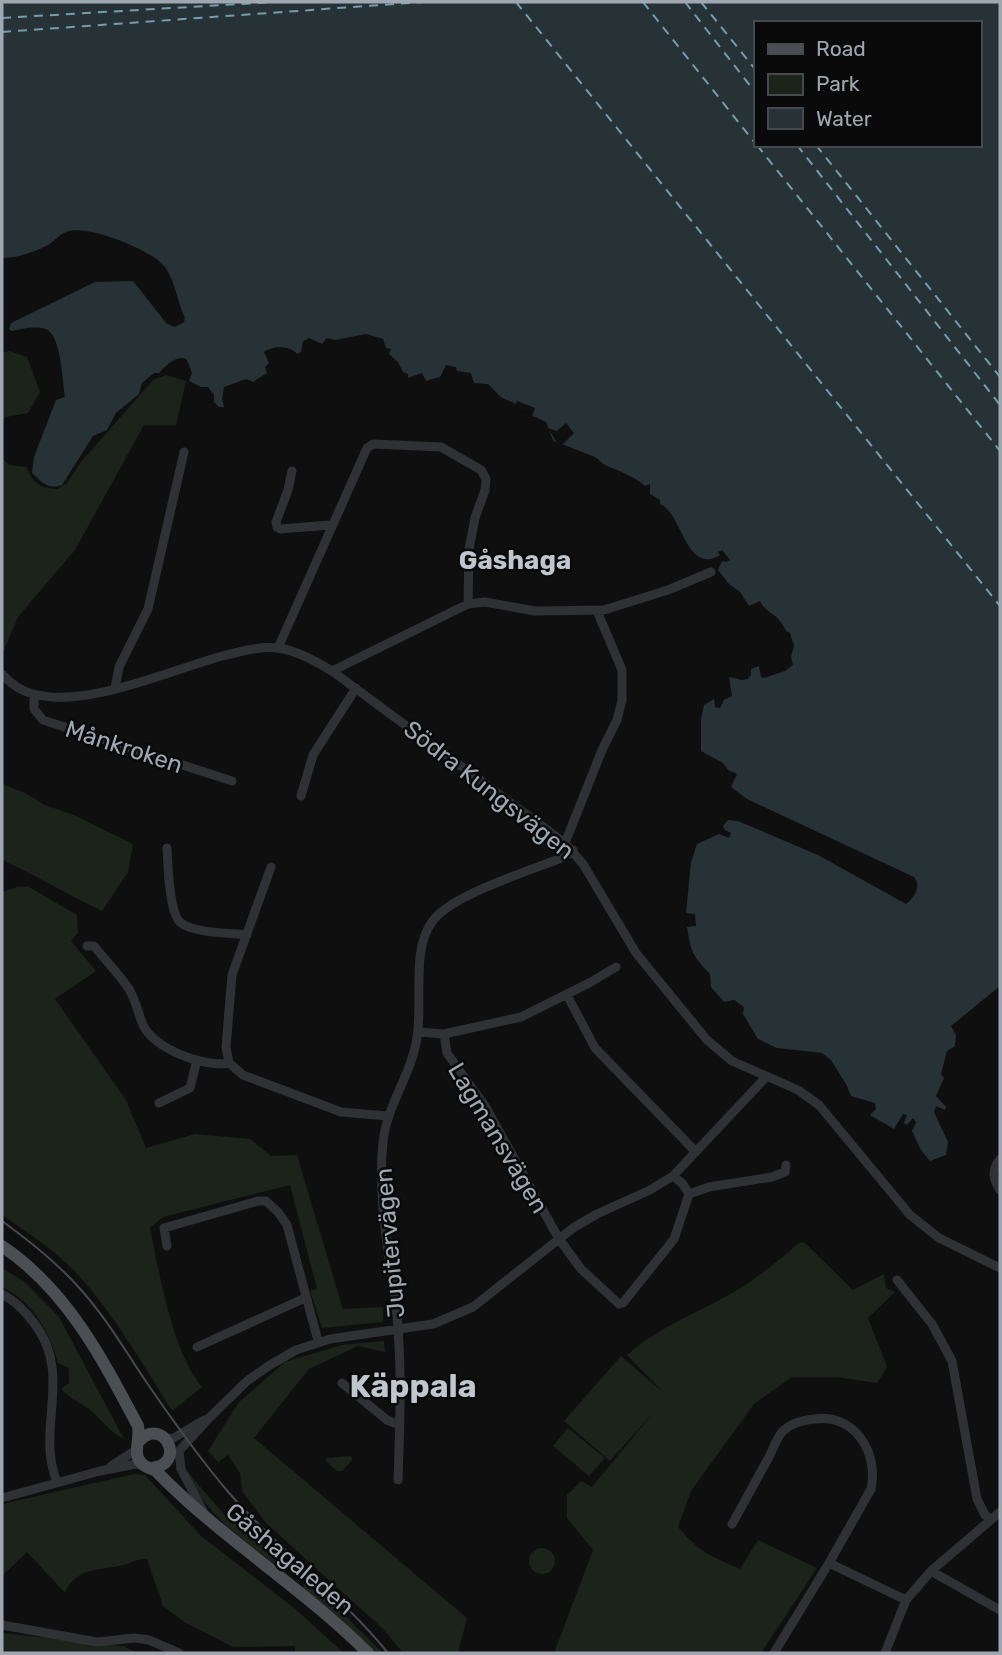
<svg xmlns="http://www.w3.org/2000/svg" width="1002" height="1655" font-family="Rubik,sans-serif">
	<style>
		.green { fill: #1b231b }
		.water { fill: #273236; fill-rule: evenodd }
		.pier { fill: #0f0f10 }
		.lines { fill: none; stroke-linecap: round; stroke-linejoin: round }
		.ferry { stroke: #729eb0; stroke-width: 2; stroke-dasharray: 9 7; stroke-linecap: butt }
		.minor { stroke: #2f3135; stroke-width: 9 }
		.major { stroke: #4b4f54; stroke-width: 12 }
		.tram { stroke: #464a4e; stroke-width: 2 }
		.labels { text-anchor: middle; dominant-baseline: central; stroke-width: 5; stroke-linejoin: round; paint-order: stroke }
		.street-label { font-size: 24px; fill: #9fa8b2; stroke: #0a0a0b }
		.neighbourhood-label { font-size: 26px; font-weight: bold; fill: #c0c6ce; stroke: #0a0a0b }
		.district-label { font-size: 32px; font-weight: bold; fill: #c0c6ce; stroke: #0a0a0b }
	</style>
	<rect width="100%" height="100%" fill="#0f0f10"/>
	<path class="green" d="M9,351L27,357L40,392L28,413L6,417L2,421V353Z
		M166,375L186,381L176,425H144L75,550L18,617L2,655V458L9,465L26,467C35,484 38,487 57,489L67,483L81,462L153,380Z
		M2,784L25,793L45,805L74,815L133,844L128,872L102,911C68,895 36,875 2,860Z
		M17,887H29L77,915L78,933L71,941L96,971L55,999L126,1100L146,1148L195,1134L250,1139L271,1156L297,1155L343,1309L383,1307V1322L322,1328L310,1291L317,1289L290,1185L163,1217L150,1228C159,1272 173,1354 202,1387L172,1411C144,1366 116,1318 81,1278C59,1253 30,1234 2,1215V892Z
		M804,1242L853,1290L884,1274L886,1288L895,1292L868,1318L887,1367L877,1383L836,1377H792L754,1404L691,1491L678,1527C698,1551 712,1557 740,1569L758,1540L817,1568L761,1653H554L593,1550L567,1518V1495L581,1481L592,1487L653,1413L610,1461L564,1421L621,1356L666,1395L627,1355C659,1327 697,1313 734,1292C758,1278 778,1261 799,1243Z
		M2,1268L25,1282L59,1317L124,1439C110,1432 102,1420 90,1410C81,1403 71,1399 63,1391L62,1388L69,1383V1368L58,1363C49,1331 33,1302 2,1287Z
		M384,1341L385,1352L358,1346L309,1369L254,1438L467,1618L458,1653H403L383,1629L266,1523L242,1491L240,1473L228,1455L218,1462L208,1451L239,1402L285,1362L342,1345Z
		M568,1428L605,1458L589,1476L553,1446Z
		M351,1456L352,1460L342,1471H337L326,1461V1458Z
		M186,1470L227,1518L234,1520L283,1563L279,1568C244,1540 203,1514 186,1470Z
		M134,1474L145,1475L201,1536L294,1608L344,1653H295V1646L233,1647L184,1622L163,1606L147,1559C137,1558 129,1564 119,1566C96,1571 77,1567 65,1593L27,1552L2,1576V1504Z
		M529 1561a13 13 0 1 1 26 0a13 13 0 1 1-26 0Z
		M306,1582L335,1606L383,1653H375L361,1638L302,1588Z
		M2,1633L123,1646L138,1653H2Z"/>
	<path class="water" d="M2,2H1000V986L951,1026L956,1035L955,1046L947,1051L941,1074L944,1078L936,1096L946,1107L945,1110L936,1106L934,1112L948,1142L946,1155L930,1161L921,1150L912,1131L916,1122L913,1118L907,1125L904,1123L907,1115L903,1114L894,1129L870,1115L876,1109L875,1103L851,1096L847,1086L831,1060L822,1053L777,1048L758,1039L743,1014L744,1007L734,1000L724,1002L711,987L710,974C693,956 691,953 687,927L696,926L695,914L686,913L691,862L697,844L719,834L729,838L731,833L725,830L723,826L728,820L738,821L818,855L906,904C914,897 922,888 914,877L747,799L731,787L737,774L728,770L723,763L701,751V719L704,705L714,699L715,707L720,708L724,700L732,696L729,677L742,680L748,679L751,675V669L759,666L761,677L764,678L785,671L793,665L791,657L794,646L790,633L786,631C777,611 767,615 760,601L749,606L740,592L729,584L718,570L722,561L726,562L730,560L722,550L718,552L720,555C686,576 682,512 660,504V500L650,494V484L645,486C637,478 618,470 607,466C602,464 598,458 593,456C582,452 569,446 557,443L553,440L546,422L536,417L520,415L514,403L502,398L488,384L474,383L471,373L457,371L456,367L446,365L440,377L426,381L422,373L408,378V374L403,372L398,362L389,354L391,349L386,348L383,339L366,334L335,340L327,338L322,344L309,338L303,341L301,352L297,354C290,345 272,346 264,352L269,363L265,367L267,373L253,382L246,379L224,387L222,399L224,407H219L214,402V395L208,387H201L189,381L192,373L187,360L184,358C172,358 166,366 159,373H154L142,383L139,394L116,413L107,430L93,436L62,485C47,490 42,482 32,473L34,457L56,400L65,397C63,383 61,342 50,332C42,324 22,329 12,331L9,329L11,323L95,282L133,281L167,324L175,327L184,322L185,318C177,301 176,283 165,267C153,250 85,223 66,232C59,235 54,241 48,245C35,252 17,258 2,258ZM755,23H979V145H755Z"/>
	<path class="pier" d="M517,401L535,408L532,417L520,415L514,407Z
		M566,423L574,433L562,445L557,443L548,428L557,431Z"/>
	<g class="lines">
		<path class="ferry" d="M516,2L1000,606
			M643,2L755,143
			M685,2L755,92
			M701,2L755,69
			M2,18L274,2
			M2,32L423,2
			M757,145L1000,451
			M797,145L1000,405
			M816,145L1000,377"/>
		<path class="minor" d="M292,471L288,490L276,522L277,527L280,529L331,525
			M278,648L367,448L373,444L441,447L481,470L486,479L485,490L475,518L469,549L468,604
			M332,671L468,604L485,602L535,611L604,610L668,590L711,572
			M2,674C10,683 21,691 33,694C87,709 172,669 226,655C243,651 261,646 278,648C298,651 315,661 332,671L565,843L583,864L636,953L707,1040L732,1061L798,1090L819,1105L910,1215L939,1238L1000,1268
			M115,688L119,667L148,609L184,452
			M34,695V709L43,720L232,781
			M301,796L313,755L356,688
			M565,843L602,750L617,720L622,700V670L597,611
			M167,848C168,864 169,915 181,923C194,933 230,933 247,935
			M87,946H94C106,961 119,974 129,989C136,1001 138,1013 143,1025C155,1049 204,1068 229,1063L243,1075L341,1112L388,1116
			M567,995L595,1048L696,1152
			M418,1032L444,1034L521,1017L591,982L616,967
			M444,1034L447,1053L485,1106L559,1239L581,1269L619,1304L623,1303L674,1239L689,1194L682,1183L673,1176
			M229,1063L226,1047L232,975L271,867
			M159,1103L190,1088L197,1060
			M1000,1159C991,1170 993,1179 1000,1190
			M689,1194L709,1187L772,1177L785,1172L786,1165
			M167,1246L164,1228L258,1201H266L278,1212L287,1225L318,1341
			M897,1280L932,1324L952,1361L977,1499L985,1515L991,1519
			M2,1294C15,1301 25,1311 34,1323C74,1375 35,1428 57,1482
			M197,1347L305,1298
			M342,1383L387,1420L399,1425
			M161,1436L172,1439L204,1420
			M111,1466L136,1450
			M398,1480C400,1425 402,1370 397,1316C390,1258 377,1200 383,1142C387,1104 412,1074 417,1037C423,1003 411,950 432,922C450,895 532,870 564,857L573,850
			M2,1498L100,1471L136,1464L144,1465
			M203,1511L181,1469L179,1451L209,1418L247,1381L270,1365L296,1350L330,1339L433,1324L473,1307L573,1228L597,1214L650,1190L673,1176L766,1077
			M732,1524C745,1501 758,1477 771,1453C774,1446 778,1435 784,1430C792,1423 804,1420 814,1419C854,1413 879,1452 871,1489L829,1563
			M931,1571L1000,1610
			M2,1625L97,1642L134,1638L149,1640L179,1653
			M774,1653L829,1563L906,1600
			M885,1653L906,1600L931,1571L1000,1512"/>
		<path class="major" d="M2,1246C67,1290 102,1358 138,1426C141,1440 130,1457 145,1466C148,1468 152,1469 156,1471C221,1538 302,1587 368,1653
			M139,1441C164,1415 188,1465 151,1468"/>
		<path class="tram" d="M2,1221C31,1242 59,1264 82,1291C107,1319 126,1352 147,1383C173,1421 200,1459 230,1494C279,1550 342,1596 388,1653"/>
	</g>
	<g class="labels">
		<g class="street-label">
			<text transform="translate(124 747) rotate(18)">Månkroken</text>
			<text transform="translate(489 790) rotate(38)">Södra Kungsvägen</text>
			<text transform="translate(498 1138) rotate(59)">Lagmansvägen</text>
			<text transform="translate(390 1243) rotate(-95)">Jupitervägen</text>
			<text transform="translate(290 1559) rotate(40)">Gåshagaleden</text>
		</g>
		<g class="neighbourhood-label">
			<text x="515" y="560">Gåshaga</text>
		</g>
		<g class="district-label">
			<text x="413" y="1386">Käppala</text>
		</g>
	</g>
	<rect width="1002" height="1655" fill="none" stroke="#9fa8b2" stroke-width="7"/>
	<rect x="754" y="21" width="228" height="126" fill="#0a0a0b" stroke="#46494e" stroke-width="2"/>
	<rect x="768" y="44" width="35" height="10" fill="#4b4f54" stroke="#46494e" stroke-width="2"/>
	<text x="816" y="56" font-size="21" fill="#9fa8b2">Road</text>
	<rect x="768" y="74" width="35" height="21" fill="#1b231b" stroke="#46494e" stroke-width="2"/>
	<text x="816" y="91" font-size="21" fill="#9fa8b2">Park</text>
	<rect x="768" y="108" width="35" height="21" fill="#273236" stroke="#46494e" stroke-width="2"/>
	<text x="816" y="126" font-size="21" fill="#9fa8b2">Water</text>
</svg>
